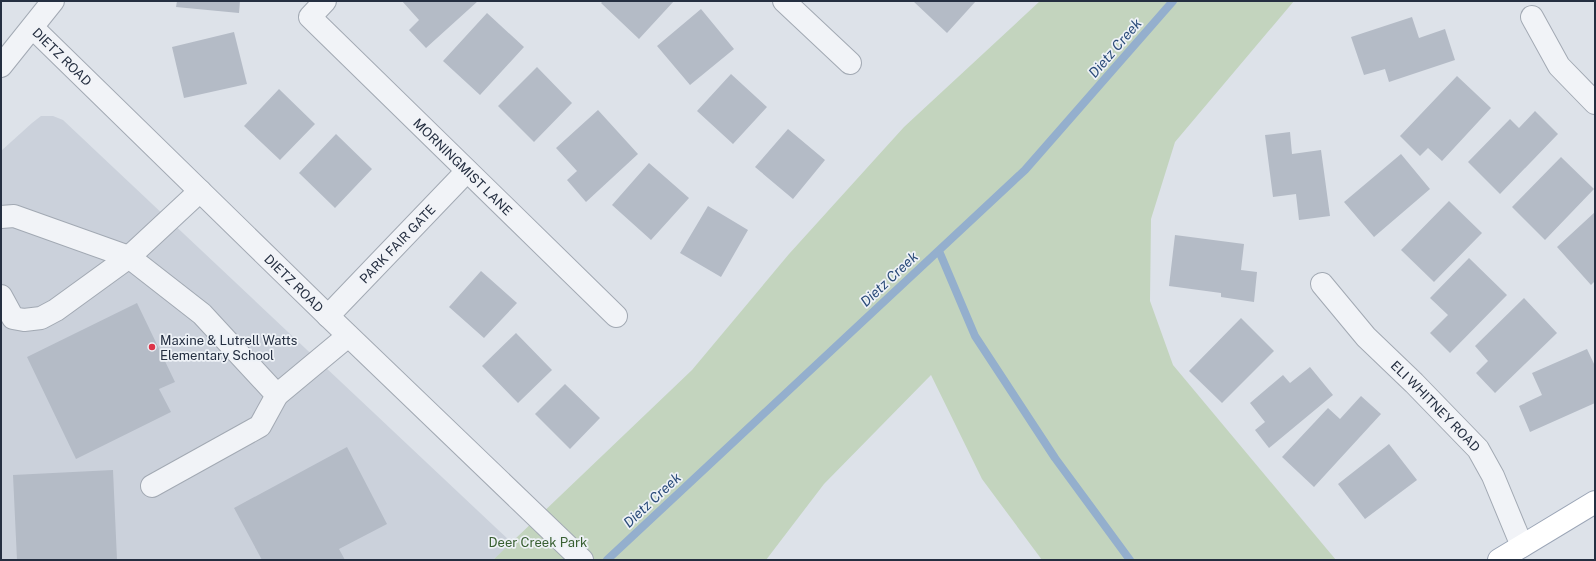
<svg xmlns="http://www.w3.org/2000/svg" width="1596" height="561" font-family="'Public Sans',sans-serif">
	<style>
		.built { fill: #cbd1db }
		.green { fill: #c3d4be }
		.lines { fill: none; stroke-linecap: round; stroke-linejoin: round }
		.stream { stroke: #94afcd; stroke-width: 8 }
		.building { fill: #b4bbc6 }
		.minor-casing { stroke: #a2a9b3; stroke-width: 24 }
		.major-casing { stroke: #9ba5b6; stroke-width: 24 }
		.minor { stroke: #f1f3f7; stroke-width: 22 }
		.major { stroke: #fff; stroke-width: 22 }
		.poi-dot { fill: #dd3449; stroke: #edf1f6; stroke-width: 1.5 }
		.labels { text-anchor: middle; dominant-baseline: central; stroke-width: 3.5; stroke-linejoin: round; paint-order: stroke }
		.street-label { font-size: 13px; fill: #252f41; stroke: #edf1f6 }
		.poi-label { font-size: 13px; fill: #252f41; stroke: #edf1f6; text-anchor: start }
		.park-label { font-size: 13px; fill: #385f31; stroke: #edf1f6 }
		.water-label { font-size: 14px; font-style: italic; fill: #2b4c7a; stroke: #edf1f6 }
	</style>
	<rect width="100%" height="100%" fill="#dde2e9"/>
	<path class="built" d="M41,116H53L63,120L512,543L493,560H1V151L32,123Z"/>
	<path class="green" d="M1040,1H1294L1175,142L1151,219L1150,301L1173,365L1336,560H1042L982,479L931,375L824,484L766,560H493L692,370L789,254L904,127Z"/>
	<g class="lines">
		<path class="stream" d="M939,251L975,336L1055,458L1130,560
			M607,560L1025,170L1173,1"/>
	</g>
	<path class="building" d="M177,1H240L239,13L176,7Z
		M402,1H478L426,48L409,30L419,20Z
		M603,1H674L639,39L601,3Z
		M913,1H976L947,33Z
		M701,9L734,49L690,85L657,46Z
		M487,13L524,47L480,95L443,61Z
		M1412,17L1419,38L1445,29L1455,60L1389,82L1385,69L1364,75L1351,37Z
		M234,32L247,84L184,98L172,47Z
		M537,67L572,103L534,142L498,106Z
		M731,74L767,107L733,144L697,111Z
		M1457,76L1491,108L1442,161L1428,148L1420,156L1400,136Z
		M279,89L315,124L280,160L244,126Z
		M598,110L638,154L586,202L567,180L577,171L556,148Z
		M1535,111L1558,134L1500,194L1468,162L1510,119L1519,128Z
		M788,129L825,160L793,199L755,167Z
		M1290,132L1292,154L1321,150L1330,216L1299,220L1296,194L1273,197L1265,135Z
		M336,134L372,169L335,208L299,173Z
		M1401,154L1430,189L1374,237L1344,202Z
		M1561,157L1594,189L1545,240L1512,207Z
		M649,163L689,198L651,240L612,205Z
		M1449,201L1482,233L1434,282L1401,250Z
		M708,206L748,230L721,277L680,253Z
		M1595,212V281L1591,285L1557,247Z
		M1175,235L1244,244L1241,270L1257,272L1254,302L1221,297V293L1169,286Z
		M1469,258L1507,295L1450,353L1430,333L1448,315L1430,298Z
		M481,271L517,303L484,338L449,307Z
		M1524,298L1557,333L1495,393L1476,373L1488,361L1475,346Z
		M137,303L175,382L159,389L171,412L76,459L27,357Z
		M1241,318L1274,351L1222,403L1189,371Z
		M516,333L552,370L518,403L482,366Z
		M1587,349L1595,366V403L1530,432L1519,406L1542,395L1532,373Z
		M1310,367L1333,395L1269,448L1255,430L1265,422L1250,403L1283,375L1290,383Z
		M565,384L600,418L570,449L535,414Z
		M1361,396L1381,414L1314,487L1282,457L1328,408L1340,419Z
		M1389,444L1417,480L1365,519L1338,484Z
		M347,447L387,524L339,549L345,560H262L234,508Z
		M113,470L117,560H17L13,475Z"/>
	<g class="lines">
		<g class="minor-casing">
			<g id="minor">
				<path id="s1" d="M325,1L310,17L616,316"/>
				<path d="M784,1L850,63"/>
				<path d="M1532,17L1559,66L1595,103"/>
				<path id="s2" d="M33,28L328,316L582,560"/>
				<path d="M1,66L53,1"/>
				<path d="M1,217L14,216L129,257L202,314L277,395L260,426L152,486"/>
				<path id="s3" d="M1322,284L1366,337L1414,383L1478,449L1493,476L1522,546"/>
				<path d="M1,296L13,318L24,320L41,318L56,310L129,257L200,191"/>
				<path id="s4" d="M328,316L467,171"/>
				<path d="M277,395L348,336"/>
			</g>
		</g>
		<g class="major-casing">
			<path id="major" d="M1499,560L1595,502"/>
		</g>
		<use href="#minor" class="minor"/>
		<use href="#major" class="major"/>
	</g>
	<circle class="poi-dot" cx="152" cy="347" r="4"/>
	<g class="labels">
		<g class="street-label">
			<text stroke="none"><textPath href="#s2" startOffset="41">DIETZ ROAD</textPath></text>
			<text stroke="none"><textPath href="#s1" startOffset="236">MORNINGMIST LANE</textPath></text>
			<text stroke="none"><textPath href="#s4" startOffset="100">PARK FAIR GATE</textPath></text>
			<text stroke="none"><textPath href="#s2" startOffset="365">DIETZ ROAD</textPath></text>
			<text stroke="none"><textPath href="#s3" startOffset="167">ELI WHITNEY ROAD</textPath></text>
		</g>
		<g class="poi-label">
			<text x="160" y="340">Maxine &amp; Lutrell Watts<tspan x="160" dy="15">Elementary School</tspan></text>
		</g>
		<g class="park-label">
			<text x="538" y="542">Deer Creek Park</text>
		</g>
		<g class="water-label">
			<text transform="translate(1115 48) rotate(-49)">Dietz Creek</text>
			<text transform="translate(889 279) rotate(-43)">Dietz Creek</text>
			<text transform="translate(652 500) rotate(-43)">Dietz Creek</text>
		</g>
	</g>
	<rect width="1596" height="561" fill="none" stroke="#252f41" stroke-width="4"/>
</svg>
